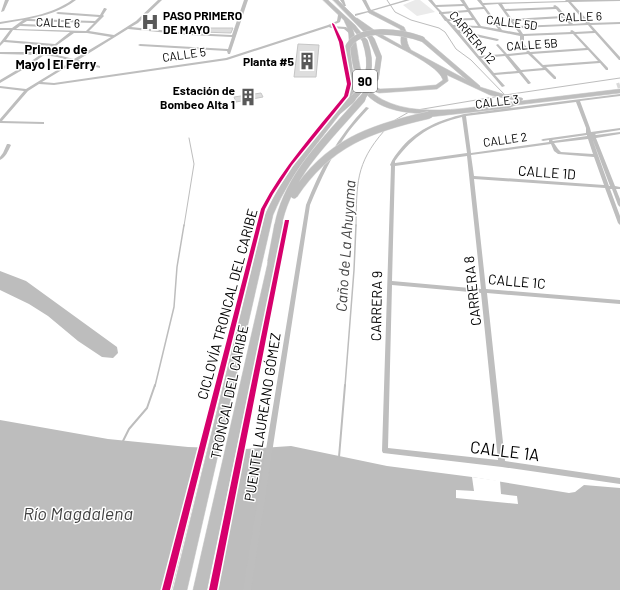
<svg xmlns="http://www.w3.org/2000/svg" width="620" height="590" font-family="Barlow,sans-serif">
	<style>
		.green { fill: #ebebeb }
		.water { fill: #bdbdbd }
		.pier { fill: #fff }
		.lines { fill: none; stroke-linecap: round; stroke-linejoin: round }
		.stream-far2 { stroke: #bdbdbd; stroke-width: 1 }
		.stream-far1 { stroke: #bdbdbd; stroke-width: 1.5 }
		.stream { stroke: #bdbdbd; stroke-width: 2 }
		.building { fill: #dedede; stroke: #c6c6c6 }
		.primary-tunnel { stroke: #d9d9d9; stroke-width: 5.5; stroke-dasharray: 5.5 3; stroke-linecap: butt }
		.primary-casing { stroke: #dbdbdb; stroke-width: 1 }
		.trunk-casing { stroke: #dbdbdb; stroke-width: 1 }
		.minor { fill: #bebebe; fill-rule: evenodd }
		.primary { fill: #bebebe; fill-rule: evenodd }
		.trunk { fill: #bebebe; fill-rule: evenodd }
		.trunk-bridge-far2-casing { stroke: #dbdbdb; stroke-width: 6; stroke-linecap: butt }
		.trunk-bridge-far1-casing { stroke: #dbdbdb; stroke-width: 8; stroke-linecap: butt }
		.trunk-bridge-casing { stroke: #dbdbdb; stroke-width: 10; stroke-linecap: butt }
		.trunk-bridge-far2 { stroke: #bebebe; stroke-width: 5.5 }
		.trunk-bridge-far1 { stroke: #bebebe; stroke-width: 7 }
		.trunk-bridge { stroke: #bebebe; stroke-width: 9 }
		.cycleway-casing { stroke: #fff; stroke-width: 3 }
		.cycleway { fill: #d6006c; fill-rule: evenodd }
		.labels { text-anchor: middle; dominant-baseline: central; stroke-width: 3; stroke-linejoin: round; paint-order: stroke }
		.far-poi-label { font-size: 12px; font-weight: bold; fill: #000; stroke: #fff; text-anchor: end }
		.far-street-label { font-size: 12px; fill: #000; stroke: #fff }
		.far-neighbourhood-label { font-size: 13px; font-weight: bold; fill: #000; stroke: #fff }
		.shield { fill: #fff; stroke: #4c4c4c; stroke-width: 1 }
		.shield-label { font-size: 13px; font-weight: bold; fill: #000 }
		.street-label { font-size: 14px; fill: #000; stroke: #fff }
		.water-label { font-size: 15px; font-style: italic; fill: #424242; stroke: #fff }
		.near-street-label { font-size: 17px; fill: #000; stroke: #fff }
		.near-water-label { font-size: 18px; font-style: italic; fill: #424242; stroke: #fff }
	</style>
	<rect width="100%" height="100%" fill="#fff"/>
	<path class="green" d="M415,0H420L435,12L417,16L403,5Z"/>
	<path class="water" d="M0,271L26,281L117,347L118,353L113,358L102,357L78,341L48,316L29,304L0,290Z
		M0,420L108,439L188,447L245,449L291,446L387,466L472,477L569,493L575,492L584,485L620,488V590H0Z"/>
	<path class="pier" d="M207,446L238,447L208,590H172Z
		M472,477L500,481L501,494L517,496L518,504L456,498V490L474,491Z"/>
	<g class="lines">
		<path class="stream-far2" d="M387,0L395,12L411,20L439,28L445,32L456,49L471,60L505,95
			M505,95L620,78
			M417,110L500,96
			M395,120L409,112
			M184,226L194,164L189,138
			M356,226C357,184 355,164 384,131"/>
		<path class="stream-far1" d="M155,386L174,307L177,267L184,225
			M345,386L354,270L356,225"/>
		<path class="stream" d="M123,441L129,429L147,408L155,385
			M339,457L345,385"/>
	</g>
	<path class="building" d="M203,28H233L231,33L201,32Z
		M298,44L319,45L316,77H294Z
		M261,93L263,97L236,102L234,97Z"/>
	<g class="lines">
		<path class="primary-tunnel" d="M617,86L620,85"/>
		<g class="primary-casing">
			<path id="primary" d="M371,10L404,27C409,35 404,40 411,50L480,87L506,95L522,98L523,99L521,101L620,89V93L440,114C414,114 379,113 363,90C353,77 352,58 349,42C349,38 349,32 347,27C346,24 344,22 344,19H348C359,36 356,63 365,83L380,89L403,88L436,85L443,80C438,61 370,37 352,19L357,18L377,32L402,46C399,40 403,35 400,29L369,13L368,12ZM447,75L490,95L519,101C475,106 403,124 368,89L379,93L437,89L448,81Z"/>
		</g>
		<g class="trunk-casing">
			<path id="trunk" d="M323,0H328L355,25L367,40V42H363L351,27Z
				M333,0H338L368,30L375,40L374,41H370L364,32Z
				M420,38H424L480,86V88H476L420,40Z
				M350,69L353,71L355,87L352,98C323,138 293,168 273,215L187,590H173L265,215C285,171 316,135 346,98L349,87L347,71Z
				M515,101L517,102V104L509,108L429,117L426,115L429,113L508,104Z
				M272,259L276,262L207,590H193L268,262Z"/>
		</g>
		<path class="minor" d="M5,0H9L4,11L1,12Z
			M72,0H76C62,11 46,15 29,19L95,21L99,17L58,14L56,13L58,12L100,15L104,8H105L107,9L103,15L104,16L89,31L114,35L136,21L158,0H162L138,23L131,27L189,33L232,35L244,0H248L230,54H228L227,51L140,46L138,45L140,44L228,49L232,37L189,35L128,29L78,60L100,66V68L75,62L42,82L54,83L226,58L328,25L337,21L338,15L340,14L342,15L340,22L331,26L346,27L353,33L350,34L344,29L331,28L329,27L227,60L54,85L39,84L28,91L2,121L43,122H44V124L0,123V119L24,91L0,88V86L26,89L72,61L57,57L44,55L29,66L0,83V80L27,64L40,55L0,54V52H35L42,53L52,46L4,42L0,46V43L10,30H0V28H12L23,20L0,24V22C25,18 51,15 72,0ZM27,21H28L94,23L86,31L16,29L20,26L48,27L50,26L48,25L22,24ZM13,30L70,32L55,44L6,40ZM74,33H87L111,37L74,59L57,55L46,53Z
			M340,0H344L346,6H344Z
			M362,0H366L371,10L405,0H410L372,11V13L369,12L355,16V14L368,11Z
			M428,0H432L436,5L463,4L460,0H464L469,8L483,7L477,0H481L483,3L566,1L565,0H620V1L571,2L590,23L620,22V24L591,25L620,57V60H619L595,33L576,34L608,68V70H606L600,63L546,67L556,77V79H554L545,70L522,72L531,83L529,84H528L519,73L495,75L505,86L502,87L446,21H445L440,14H439V12ZM568,2L586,23L573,24L558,7L555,5L553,6L554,7L505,9L502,4ZM498,4L519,33L502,30L484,5ZM464,6L467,10L442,12L437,7ZM484,9L498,29L481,26L470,10ZM556,9L562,16L512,19L506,11ZM468,12L472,18L448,19L443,14ZM564,18L569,24L517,26L513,21ZM474,20L478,26L453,25L449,21ZM588,25L593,31L575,32L572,30L570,31L571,32L523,34L519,28ZM455,27L480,28L520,36V44L527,52L507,54L498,44L496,45L504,54L479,56L460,33L497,41L499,40L498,39L458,30ZM573,34L586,48L530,52L524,44V36ZM588,50L598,61L543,65L532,54ZM528,54L543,68L521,70L509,56ZM505,56L517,71L494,73L481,58Z
			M620,94V96L580,101L590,128L591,132L620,128V130L595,134L596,135L620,132V134L596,138L615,186L620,187V189H616L620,199V207L618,205L612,189H610L620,216V225L618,223L605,188L474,179L486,289L620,300V304L487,293L505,461L620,478V484L502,467L383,453L382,451L391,166L390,165C392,159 397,153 402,147C419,128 440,120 464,114ZM576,102L586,128V133L543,139L541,140L543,141L549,140V142L471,153L466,116ZM462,117L467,153L395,163V161C414,135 431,125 462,117ZM587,135V136L553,141L552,140ZM592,138L610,186H609ZM588,139L593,154L561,152L558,149L554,143ZM551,144L554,151L558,154L594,157L604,185L474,176L471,155ZM467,156L481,289L392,281L395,166ZM392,285L481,293L498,460L388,448Z
			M366,107L369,108C362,116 355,123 349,131C332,154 321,179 310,205L251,590H243L306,205C320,169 338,136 366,107Z
			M7,144H9L11,145C8,151 6,157 0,160V157L3,153Z"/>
		<use href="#primary" class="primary"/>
		<use href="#trunk" class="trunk"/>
		<g class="trunk-bridge-far2-casing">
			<path id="trunk-bridge-far2" d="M350,71L347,49C357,24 403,32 422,39
				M351,100C370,82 373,65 365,41
				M361,100L376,78L379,57L372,40"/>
		</g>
		<g class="trunk-bridge-far1-casing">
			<path id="trunk-bridge-far1" d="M338,111L352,99
				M294,195C328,143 371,128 429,115
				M278,226C287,175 330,136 362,99"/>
		</g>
		<g class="trunk-bridge-casing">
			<path id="trunk-bridge" d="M272,262L279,225"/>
		</g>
		<use href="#trunk-bridge-far2" class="trunk-bridge-far2"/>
		<use href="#trunk-bridge-far1" class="trunk-bridge-far1"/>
		<use href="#trunk-bridge" class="trunk-bridge"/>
		<g class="cycleway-casing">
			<path id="cycleway" d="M332,23L334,24L343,42L351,84L348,96L292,165L273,194L265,209L170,590H162L261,209C283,167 314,133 344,96L347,84L339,42L332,24Z
				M285,220H289V221L217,590H209Z"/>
		</g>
		<use href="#cycleway" class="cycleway"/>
	</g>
	<defs>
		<g id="hospital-bare" transform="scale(1.38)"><path d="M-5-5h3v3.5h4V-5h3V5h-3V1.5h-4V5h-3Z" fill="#595959" stroke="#fff" stroke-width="2.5" paint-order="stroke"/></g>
		<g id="building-bare" transform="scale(1.38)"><path d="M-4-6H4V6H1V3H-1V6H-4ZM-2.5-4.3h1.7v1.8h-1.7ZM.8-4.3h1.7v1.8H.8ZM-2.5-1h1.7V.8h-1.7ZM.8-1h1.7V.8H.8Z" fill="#595959" stroke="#fff" stroke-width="2.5" paint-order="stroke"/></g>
	</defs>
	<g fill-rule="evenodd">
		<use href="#hospital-bare" x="150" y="22"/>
		<use href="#building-bare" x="307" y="61"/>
		<use href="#building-bare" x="248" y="97"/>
	</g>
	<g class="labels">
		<g class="far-poi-label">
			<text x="163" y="15" text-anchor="start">PASO PRIMERO<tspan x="163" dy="14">DE MAYO</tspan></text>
			<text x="294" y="61">Planta #5</text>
			<text x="235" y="90">Estación de<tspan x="235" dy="14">Bombeo Alta 1</tspan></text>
		</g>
		<g class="far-street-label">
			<text transform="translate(580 16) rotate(-2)">CALLE 6</text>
			<text transform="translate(58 22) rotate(2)">CALLE 6</text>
			<text transform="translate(512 22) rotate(7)">CALLE 5D</text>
			<text transform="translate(473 37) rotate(50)">CARRERA 12</text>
			<text transform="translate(532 44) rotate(-4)">CALLE 5B</text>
			<text transform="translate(184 54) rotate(-8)">CALLE 5</text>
			<text transform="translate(497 101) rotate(-7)">CALLE 3</text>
			<text transform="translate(505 139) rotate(-8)">CALLE 2</text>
		</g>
		<g class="far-neighbourhood-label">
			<text x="56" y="49">Primero de<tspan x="56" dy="15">Mayo | El Ferry</tspan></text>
		</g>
		<rect class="shield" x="353" y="70" width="24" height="22" rx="3"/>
		<g class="shield-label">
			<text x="365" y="81">90</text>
		</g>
		<g class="street-label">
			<text transform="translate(547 172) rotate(4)">CALLE 1D</text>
			<text transform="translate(517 281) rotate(5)">CALLE 1C</text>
			<text transform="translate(472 291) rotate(-96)">CARRERA 8</text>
			<text transform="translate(227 304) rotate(-75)">CICLOVÍA TRONCAL DEL CARIBE</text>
			<text transform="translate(376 306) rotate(-89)">CARRERA 9</text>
			<text transform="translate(229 392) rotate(-78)">TRONCAL DEL CARIBE</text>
			<text transform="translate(262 417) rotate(-81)">PUENTE LAUREANO GÓMEZ</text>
		</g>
		<g class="water-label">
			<text transform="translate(345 246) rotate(-86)">Caño de La Ahuyama</text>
		</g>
		<g class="near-street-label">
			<text transform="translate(505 450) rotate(7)">CALLE 1A</text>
		</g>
		<g class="near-water-label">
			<text x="78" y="513">Río Magdalena</text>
		</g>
	</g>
</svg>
